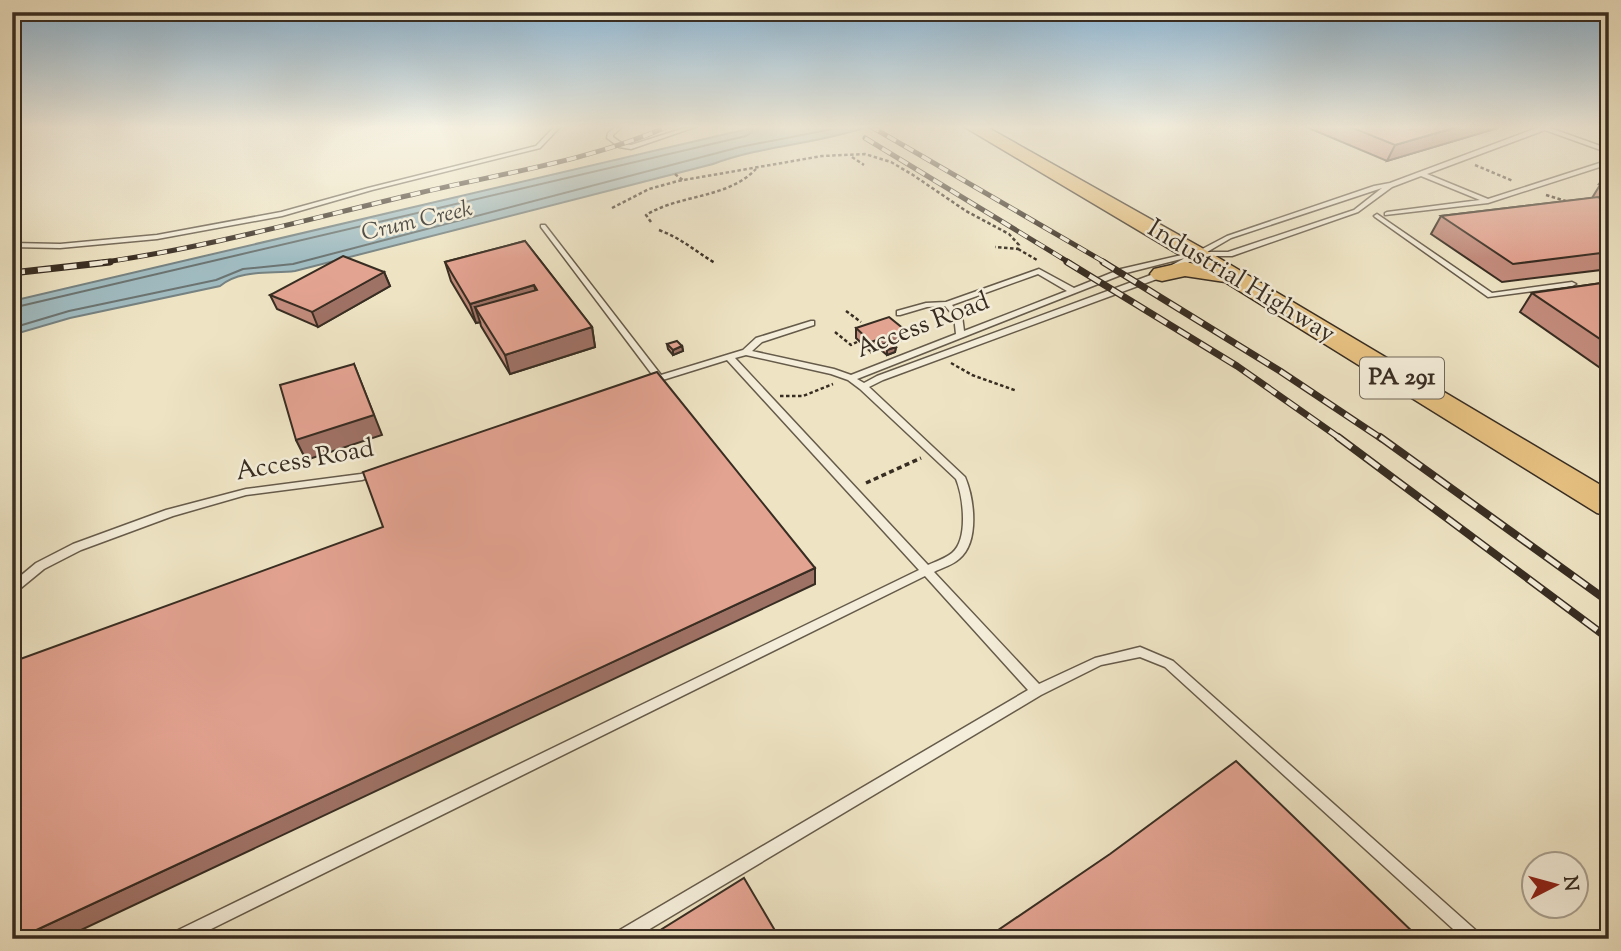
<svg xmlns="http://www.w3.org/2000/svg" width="1621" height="951" font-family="'Sorts Mill Goudy',serif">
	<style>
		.water { fill: #a0bbc0; stroke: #768281; stroke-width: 2 }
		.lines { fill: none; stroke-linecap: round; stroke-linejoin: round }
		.shore { stroke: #6c7471; stroke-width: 2 }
		.lane-casing { stroke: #665b4a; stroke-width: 3 }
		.primary-casing { stroke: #382d22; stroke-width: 3 }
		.path-far1 { stroke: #382d22; stroke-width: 2.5; stroke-dasharray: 3.5 2.5; stroke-linecap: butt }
		.path { stroke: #382d22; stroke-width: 3.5; stroke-dasharray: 5 3.5; stroke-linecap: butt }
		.lane { fill: #f4edd9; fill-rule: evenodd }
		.primary { fill: #e7c282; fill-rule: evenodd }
		.rail-far2-casing { stroke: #382d22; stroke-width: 5 }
		.rail-far1-casing { stroke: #382d22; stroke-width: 7 }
		.rail-casing { stroke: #382d22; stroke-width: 8 }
		.rail-far2 { stroke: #f4edd9; stroke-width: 3.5; stroke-dasharray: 10; stroke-linecap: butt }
		.rail-far1 { stroke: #f4edd9; stroke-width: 4.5; stroke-dasharray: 13; stroke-linecap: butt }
		.rail { stroke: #f4edd9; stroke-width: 5; stroke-dasharray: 17; stroke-linecap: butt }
		.wall { fill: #c38c7d; stroke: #382d22; stroke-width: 2 }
		.shaded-wall { fill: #9f7266; stroke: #382d22; stroke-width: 2 }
		.building { fill: #e3a391; stroke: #382d22; stroke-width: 2 }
		.labels { text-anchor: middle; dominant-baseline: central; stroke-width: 5; stroke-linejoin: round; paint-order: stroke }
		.far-water-label { font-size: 23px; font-style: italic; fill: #52504a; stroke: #f4edd9 }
		.shield { fill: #f4edd9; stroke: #706759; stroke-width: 2 }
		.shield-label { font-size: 24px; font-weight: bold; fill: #382d22 }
		.street-label { font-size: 26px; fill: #382d22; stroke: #f4edd9 }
	</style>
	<rect width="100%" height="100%" fill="#eee4c4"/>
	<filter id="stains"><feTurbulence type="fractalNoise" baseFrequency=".00286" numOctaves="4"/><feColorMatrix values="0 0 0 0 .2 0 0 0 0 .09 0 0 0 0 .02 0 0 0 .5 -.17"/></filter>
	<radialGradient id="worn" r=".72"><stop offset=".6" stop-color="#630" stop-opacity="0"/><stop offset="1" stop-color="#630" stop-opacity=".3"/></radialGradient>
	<path class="water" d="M760,126H870C819,144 764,145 713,164L295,271C271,274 240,269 220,286L70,318L12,335V301Z"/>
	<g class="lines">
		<path class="shore" d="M12,308L746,136L752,132L753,126
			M12,328L69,311L216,280L243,269L293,264L740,147L848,126"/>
		<g class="lane-casing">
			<path id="lane" d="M555,126H561L540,148L372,190L282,216L157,239L60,248L12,247V243L60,244L157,235L281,212L368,188L536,146Z
				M617,126H623L613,135V137L623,144L631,145L691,126H698L631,149L619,147L607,138L608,133Z
				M1542,126H1551L1550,128L1609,149V153L1545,130L1427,174L1488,199L1609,160V164L1488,203L1385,215V213L1387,212L1480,200L1421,176L1392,187L1358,212L1232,256H1200L1165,276L883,380L869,387L965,477C974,498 980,542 959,559C953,565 941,568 934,572L1039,684L1095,658L1140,647L1173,661L1480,934L1482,939H1464L1165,667L1140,657L1101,665L1041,695L633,939H611L613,934L1028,690L925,576L191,939H168L170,934L919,570L727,360L653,383H647L646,381L654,377L541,227V225H545L661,375L743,350L756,338L811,321H814V325L762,342L752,351L834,369L851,375L956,334L954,316L945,306L927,307L900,315H897V311L926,303L946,302L1039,269L1074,288L1121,269L1186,254L1189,256L1227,236L1374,186L1390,183ZM1382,188L1354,210L1228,252H1207L1231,238ZM1185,258L1159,272L877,376L864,383L857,379L1126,273ZM1038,274L1067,291L964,331L962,316L952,305ZM746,355L831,374L848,380L860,389L956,479C963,496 969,539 952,553C946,558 935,562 928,565L735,358Z
				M1377,214L1492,293L1572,282L1576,284L1572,286L1488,297L1375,217L1374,216Z
				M376,469L379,470L381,472L379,474L362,480L246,495L173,516L81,550L44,569L16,592L12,593V583L36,563L73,544L166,510L246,489L361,474Z"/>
		</g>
		<g class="primary-casing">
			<path id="primary" d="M963,126H985L1202,248L1609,490V516L1597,513L1225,282L1185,276L1162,281L1154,279L1150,274L1154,269L1185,262L1195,264Z"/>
		</g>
		<path class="path-far1" d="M852,157L864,165
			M1475,165L1513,181
			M675,174L684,181
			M1546,195L1569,202
			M612,208L649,189L678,181L822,156L865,154L891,162L913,175L966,211L1009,234L1019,245L1018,249L995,247
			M651,222L646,215C680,194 727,199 756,169
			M659,230C681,238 695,251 715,263
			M1018,249L1037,260
			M846,311L861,322
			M835,332L851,345L857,342
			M951,363L972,375L1017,391
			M780,396H803L833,384"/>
		<path class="path" d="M866,483L921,458"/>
		<use href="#lane" class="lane"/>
		<use href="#primary" class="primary"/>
		<g class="rail-far2-casing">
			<path id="rail-far2" d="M870,126L1106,263
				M865,138L1070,263
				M98,263C206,248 312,218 419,193C503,173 589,161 669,126"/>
		</g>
		<g class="rail-far1-casing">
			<path id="rail-far1" d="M1067,262L1237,366L1341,439
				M1103,262L1280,371L1382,439
				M12,273L110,262"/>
		</g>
		<g class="rail-casing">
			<path id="rail" d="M1338,437L1609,639
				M1380,437L1609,602"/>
		</g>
		<use href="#rail-far2" class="rail-far2"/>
		<use href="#rail-far1" class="rail-far1"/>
		<use href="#rail" class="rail"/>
	</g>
	<path class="wall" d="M1304,126H1499L1498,128L1387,161Z
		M1609,169V269L1502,282L1431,234L1441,216L1592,198L1600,185H1602L1599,184Z
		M525,241L592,327L595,347L510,374L481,326L480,322L476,323L451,281L445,262Z
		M384,272L390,286L318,327L277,309L270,295Z
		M1609,282V374L1520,312L1532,293Z
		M856,328L904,340L892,344L896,347L895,352L887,355L881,350V348L871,352L856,338Z
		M667,344L682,346L683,351L673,355L668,349Z"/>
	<path class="shaded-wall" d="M1461,126H1499L1498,128L1387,161L1395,145Z
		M384,272L390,286L318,327L312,312Z
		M534,285L539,304L475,307L480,322L476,323L470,304Z
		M592,327L595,347L510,374L505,355Z
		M905,330L904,340L883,347L881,345V348L871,352V342Z
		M682,346L683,351L673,355V350Z
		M896,347L895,352L887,355V350Z
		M354,364L382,435L306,460L296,440Z
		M815,568V584L62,939H17Z"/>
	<path class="building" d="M1348,126H1461L1395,145Z
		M1609,184V190L1600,185Z
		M1598,197L1609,203V252L1513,264L1441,216Z
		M525,241L592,327L505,355L475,307L537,290L534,285L470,304L445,262Z
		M343,256L384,272L312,312L270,295Z
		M1609,282V345L1532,293Z
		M889,317L905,330L871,342L856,328Z
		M677,341L682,346L673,350L667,344Z
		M890,342L896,347L887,350L881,345Z
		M354,364L374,415L296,440L280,385Z
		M657,372L815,568L17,939H12V662L383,527L363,472Z
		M1236,761L1420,939H985L1110,854Z
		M744,878L780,939H646Z"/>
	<linearGradient id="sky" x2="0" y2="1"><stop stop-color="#8bb7d8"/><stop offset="0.49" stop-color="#f7f3e4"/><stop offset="1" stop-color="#f7f3e4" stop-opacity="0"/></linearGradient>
	<rect width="1621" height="259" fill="url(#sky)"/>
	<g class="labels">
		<g class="far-water-label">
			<text transform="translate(417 222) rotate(-13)">Crum Creek</text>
		</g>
		<rect class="shield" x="1360" y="357.5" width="84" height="41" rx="5"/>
		<g class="shield-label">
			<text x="1402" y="378">PA 291</text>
		</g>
		<g class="street-label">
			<text transform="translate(1241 282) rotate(31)">Industrial Highway</text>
			<text transform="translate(923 326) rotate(-21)">Access Road</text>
			<text transform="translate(305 461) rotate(-10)">Access Road</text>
		</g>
	</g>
	<rect width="1621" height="951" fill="none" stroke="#eee4c4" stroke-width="42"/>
	<rect x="14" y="14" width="1593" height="923" fill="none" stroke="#382d22" stroke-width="3.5"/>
	<rect x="21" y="21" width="1579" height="909" fill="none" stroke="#382d22" stroke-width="2"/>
	<g transform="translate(1555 885) rotate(84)"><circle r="33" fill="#f4edd9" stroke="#a9a090" stroke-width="2"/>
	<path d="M0-5L12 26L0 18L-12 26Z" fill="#8f2418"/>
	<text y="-10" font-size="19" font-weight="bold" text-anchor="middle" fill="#382d22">N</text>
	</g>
	<rect width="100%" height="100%" filter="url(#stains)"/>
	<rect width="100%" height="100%" fill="url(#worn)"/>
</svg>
